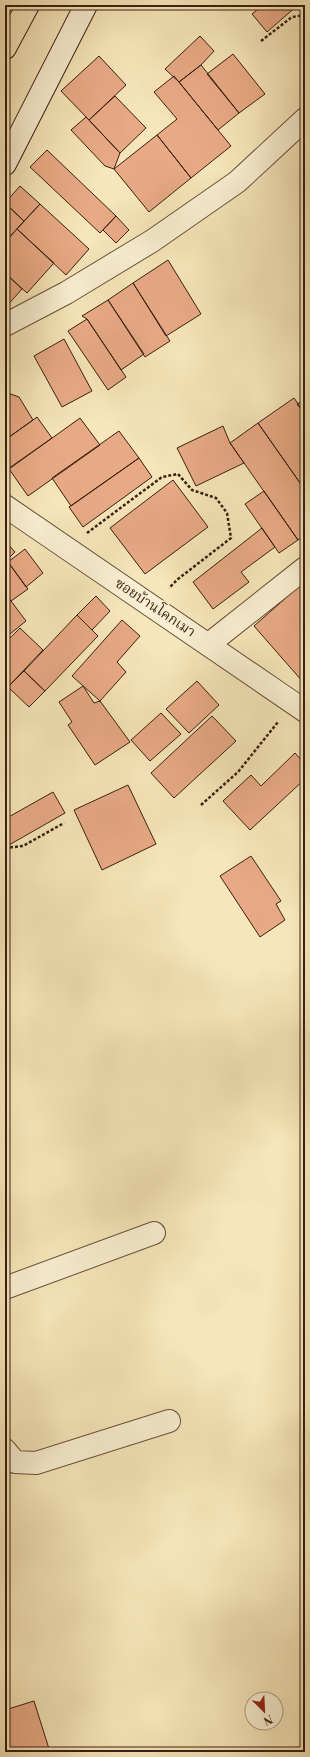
<svg xmlns="http://www.w3.org/2000/svg" width="310" height="1757" font-family="'Libre Bodoni','Noto Serif Thai',serif">
	<style>
		.building { fill: #e8aa85; stroke: #391f10 }
		.lines { fill: none; stroke-linecap: round; stroke-linejoin: round }
		.minor-casing { stroke: #68513a; stroke-width: 24 }
		.tertiary-casing { stroke: #68513a; stroke-width: 24 }
		.secondary-casing { stroke: #391f10; stroke-width: 24 }
		.primary-casing { stroke: #391f10; stroke-width: 24 }
		.path { stroke: #391f10; stroke-width: 2.5; stroke-dasharray: 3 2; stroke-linecap: butt }
		.minor { stroke: #f9efd2; stroke-width: 22 }
		.tertiary { stroke: #f9efd2; stroke-width: 22 }
		.secondary { stroke: #f9efd2; stroke-width: 22 }
		.primary { stroke: #f6e6b9; stroke-width: 22 }
		.labels { text-anchor: middle; dominant-baseline: central; stroke-width: 3; stroke-linejoin: round; paint-order: stroke }
		.street-label { font-size: 14px; fill: #391f10; stroke: #f9efd2 }
	</style>
	<rect width="100%" height="100%" fill="#f6e6b9"/>
	<filter id="stains"><feTurbulence type="fractalNoise" baseFrequency=".005" numOctaves="4"/><feColorMatrix values="0 0 0 0 .2 0 0 0 0 .09 0 0 0 0 .02 0 0 0 .5 -.17"/></filter>
	<radialGradient id="worn" r=".72"><stop offset=".6" stop-color="#630" stop-opacity="0"/><stop offset="1" stop-color="#630" stop-opacity=".3"/></radialGradient>
	<path class="building" d="M263,5H298L267,32L252,14Z
		M200,36L214,51L201,65L179,82L165,69Z
		M233,54L265,94L239,113L207,74Z
		M99,56L126,85L89,120L61,91Z
		M201,65L239,113L218,130L179,82Z
		M174,76L231,146L191,178L157,135L177,119L154,92Z
		M115,96L146,128L120,153L89,120Z
		M86,117L120,153L114,169L105,166L71,130Z
		M157,135L191,178L149,212L114,169Z
		M47,150L116,216L100,233L30,167Z
		M20,186L40,204L24,221L5,203Z
		M40,204L89,249L66,275L17,229Z
		M9,207L24,221L5,242V212Z
		M116,216L129,230L116,243L103,230Z
		M17,229L54,263L27,293L5,273V242Z
		M168,260L201,314L166,336L133,283Z
		M5,273L22,289L5,308Z
		M133,283L170,341L145,357L108,300Z
		M108,300L144,354L121,370L87,319L82,316Z
		M87,319L126,377L108,390L68,331Z
		M64,339L92,391L62,407L34,356Z
		M5,392L19,397L33,420L5,440Z
		M294,398L305,414V490L258,423Z
		M305,399V415L297,404Z
		M37,417L52,438L5,471V440Z
		M80,418L100,445L28,496L9,469Z
		M258,423L305,490V535L298,540L230,443Z
		M223,426L230,443L244,463L196,486L177,448Z
		M119,431L139,458L71,506L52,478Z
		M139,458L152,477L83,527L69,507Z
		M173,480L208,527L145,574L110,528Z
		M264,491L298,540L279,553L245,504Z
		M262,528L275,547L241,572L249,582L213,609L193,582Z
		M5,541L15,552L5,562Z
		M25,549L43,573L26,587L8,562Z
		M8,562L28,589L11,601L5,593V565Z
		M305,581V680L303,682L254,626Z
		M96,596L110,611L92,630L77,615Z
		M5,597L11,601L26,621L5,638Z
		M77,615L98,636L45,691L24,671Z
		M122,620L140,636L117,662L126,672L100,701L72,676Z
		M20,628L43,650L5,690V643Z
		M24,671L45,691L29,707L8,687Z
		M197,681L219,705L189,733L166,709Z
		M83,686L94,703L100,701L130,742L95,765L68,725L72,722L59,702Z
		M161,713L181,734L150,761L131,740Z
		M212,716L236,741L174,798L151,773Z
		M295,753L305,764V779L250,830L223,801L251,775L261,786Z
		M128,785L156,844L102,870L74,810Z
		M53,792L65,813L9,845L5,837V819Z
		M251,856L281,901L276,904L285,920L260,937L220,876Z
		M34,1701L50,1752H5V1710Z"/>
	<g class="lines">
		<g class="minor-casing">
			<path id="minor" d="M209,644L305,568
				M5,1288L154,1233
				M5,1450L15,1462L36,1463L169,1421"/>
		</g>
		<g class="tertiary-casing">
			<path id="tertiary" d="M5,325L66,293L152,241L237,182L305,119
				M5,506L305,711"/>
		</g>
		<g class="secondary-casing">
			<path id="secondary" d="M5,164L86,5"/>
		</g>
		<g class="primary-casing">
			<path id="primary" d="M5,48L28,5"/>
		</g>
		<path class="path" d="M261,41L292,17L305,15
			M87,533L162,477L178,474L192,490L216,498L227,513L231,538L178,579L169,588
			M201,805L238,772L278,722
			M5,848L23,846L64,823
			M302,901L305,880"/>
		<use href="#minor" class="minor"/>
		<use href="#tertiary" class="tertiary"/>
		<use href="#secondary" class="secondary"/>
		<use href="#primary" class="primary"/>
	</g>
	<g class="labels">
		<g class="street-label">
			<text transform="translate(155 608) rotate(34)">ซอยบ้านโคกเมา</text>
		</g>
	</g>
	<rect width="310" height="1757" fill="none" stroke="#f6e6b9" stroke-width="20"/>
	<rect x="6" y="6" width="298" height="1745" fill="none" stroke="#391f10" stroke-width="2"/>
	<rect x="10" y="10" width="290" height="1737" fill="none" stroke="#391f10"/>
	<g transform="translate(264 1711) rotate(156)"><circle r="19" fill="#f9efd2" stroke="#ac9c84"/>
	<path d="M0-3L7 15L0 10L-7 15Z" fill="#8f2418"/>
	<text y="-6" font-size="11" font-weight="bold" text-anchor="middle" fill="#391f10">N</text>
	</g>
	<rect width="100%" height="100%" filter="url(#stains)"/>
	<rect width="100%" height="100%" fill="url(#worn)"/>
</svg>
